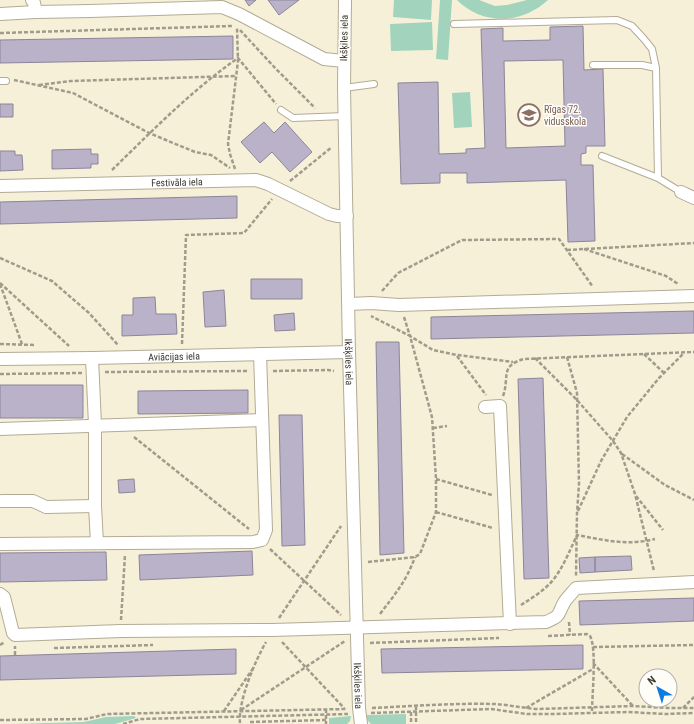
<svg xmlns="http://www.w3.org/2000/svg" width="694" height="724" font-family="'Roboto Condensed',sans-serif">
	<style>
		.green { fill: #a2d3bc }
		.building { fill: #b9b2c8; stroke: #8c8599; fill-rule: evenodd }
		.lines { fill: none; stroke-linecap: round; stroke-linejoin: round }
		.service-casing { stroke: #b2ab95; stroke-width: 8 }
		.minor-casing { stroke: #b2ab95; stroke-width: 14 }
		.path { stroke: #a09b8a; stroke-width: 2.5; stroke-dasharray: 4 2; stroke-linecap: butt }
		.service { stroke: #fff; stroke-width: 6 }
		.minor { stroke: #fff; stroke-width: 12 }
		.labels { text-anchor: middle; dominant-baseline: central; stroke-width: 3; stroke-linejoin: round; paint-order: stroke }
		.street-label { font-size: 10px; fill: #3b382f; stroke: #fefdf8 }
		.education-label { font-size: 10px; fill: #785e54; stroke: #fefdf8; text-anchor: start }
	</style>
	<rect width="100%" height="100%" fill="#f7f0d9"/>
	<path class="green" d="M394,0H432L431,20L393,17Z
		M440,0H452L448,60L436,59Z
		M457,0H479L495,6L507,5L527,0H548C522,24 483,26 457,0Z
		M432,22L433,50L391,51L390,24Z
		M470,92L472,127L454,128L452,93Z
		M406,714V724H371L367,720V715Z
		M134,716L136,718L115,724H14L84,722L106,717Z
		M351,716L350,721L347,724H329V718Z"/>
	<path class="building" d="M245,0H256L249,6Z
		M268,0H299L279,15Z
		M583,26L584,70L603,69L605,146H586V153L581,154V165H593L595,241L568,242L566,180L467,183V173H440V183L401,184L398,83L438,82L439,154L466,153V149L485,148L481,29L503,28V41L550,40V27ZM563,60L565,146L506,148L504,61Z
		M233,36V59L0,63V40Z
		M0,104H13V117H0Z
		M264,122L274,133L285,122L312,152L290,172L272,152L260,163L241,142Z
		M91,149V154H98V164H91V168L52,169V150Z
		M0,151H15V155H22L23,170L0,171Z
		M237,196V218L0,224V202Z
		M251,279H302V299H251Z
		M224,290L226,326L205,327L203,292Z
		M155,297L156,314H176L177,334L122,336V315H133V298Z
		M694,311V333L431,339V317Z
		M294,313L295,330L275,331L274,315Z
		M376,342H399L404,553L380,555Z
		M543,378L549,578L524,579L518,379Z
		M0,385H83V418H0Z
		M248,390V413L138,414V391Z
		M279,415H302L305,545L282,546Z
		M134,479L135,492L119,493L118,480Z
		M252,551L253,575L140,580L139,555Z
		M106,552L107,580L0,582V553Z
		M631,556L632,570L595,572V557Z
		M595,557V572L580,573L579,558Z
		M694,598V621L580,625L579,601Z
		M583,645V669L382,673L381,649Z
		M236,649V674L0,680V656Z"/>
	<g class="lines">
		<g class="service-casing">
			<path id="service" d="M454,24L617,20L632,26L644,39L652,49L656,68
				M593,65H642L656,68L658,178L681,192
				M0,81H6
				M344,88L374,84
				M281,110L293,118L345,116
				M602,156L658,178"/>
		</g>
		<g class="minor-casing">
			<g id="minor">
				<path d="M32,0L34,3L36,12"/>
				<path id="s1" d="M345,0L344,88L349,352L359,708L361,724"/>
				<path d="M0,14L36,12L90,11L222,7L239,14L324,59L344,61"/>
				<path id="s2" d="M0,186L256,180L268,184L329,214L337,216H347"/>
				<path d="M681,192L694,198"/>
				<path d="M349,304L371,303L399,305L694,296"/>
				<path d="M92,358L95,425V506L97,543"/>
				<path id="s3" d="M0,359L92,358L349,352"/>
				<path d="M485,407L500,406L510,624"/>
				<path d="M0,429L262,420"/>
				<path d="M2,501H33L46,507L95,506"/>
				<path d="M0,544L253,542L262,540L266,530L260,354"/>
				<path d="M0,594L4,597L13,633L15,635L120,631L272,630L546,622C563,615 557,614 565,601C568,597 572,593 576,588L694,582"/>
			</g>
		</g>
		<path class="path" d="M240,30L276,69L315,108
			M0,33L232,26
			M14,80L73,93L149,133L195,152L211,155L230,168
			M39,85L71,81L235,76
			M235,169L230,154L228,144L238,61L237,28
			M112,170C152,131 192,90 238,58L276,104
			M290,181L332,147
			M584,249L666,276L678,284
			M567,250L694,243
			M0,258L52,281L89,313L118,345
			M0,283L69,346
			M0,284L22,344
			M382,291L398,273L462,240L559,239L593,287
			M404,317L410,336L433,350L457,355L513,362
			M0,344L35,345
			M182,344L186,235L244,233L272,199
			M644,354L664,373
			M457,356L486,395
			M567,357L577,393L579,484L577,513L576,576
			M535,358L577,400L613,441L621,453L635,494L654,571
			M273,371L328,370L334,371
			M105,372L248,371
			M0,374L82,373
			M503,396C510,377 499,366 524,359L694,352
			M433,428L447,426
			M134,437L249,529
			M622,454L665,485L694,500
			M436,479L492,495
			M636,496L663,530
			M578,511L601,461L627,417L659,378L684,353
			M436,512L493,528
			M270,549L341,615
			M368,562L415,557L420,554L436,512V479L432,417L410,336L371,316
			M521,605C532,598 545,590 553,580C564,566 570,550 577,535C603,540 628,546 655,539
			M380,614C395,594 406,582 415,557
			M279,618L341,526
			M121,620L125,555
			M569,622L570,635
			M548,636L587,634L590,636C597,648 592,696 592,712
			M282,642L344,708
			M370,643L499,638
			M0,645L5,642
			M593,647L694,645
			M54,648L153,645
			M15,655V646
			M593,663L633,706
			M416,706V724
			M372,708C413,706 454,703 495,704C509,705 523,708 538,709L633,706L668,708H694
			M526,708L593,669
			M683,708L694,697
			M326,709V724
			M241,710L345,641
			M224,711L254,667
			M411,712V724
			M371,713L491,709L527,714H553L628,712L665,714L694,713
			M0,720L86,719L107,714L347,709
			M250,722L326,720
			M240,723C238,701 255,661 266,642
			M123,724L140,719L348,714"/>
		<use href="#service" class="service"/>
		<use href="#minor" class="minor"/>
	</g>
	<defs>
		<g id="school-ring" transform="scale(1.15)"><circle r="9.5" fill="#fefdf8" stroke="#8d6e63" stroke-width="1.5"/><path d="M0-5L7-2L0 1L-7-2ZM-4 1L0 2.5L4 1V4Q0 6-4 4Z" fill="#8d6e63"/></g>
	</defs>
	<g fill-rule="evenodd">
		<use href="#school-ring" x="529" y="115"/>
	</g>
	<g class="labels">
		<g class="street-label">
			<text transform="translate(344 38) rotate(-89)">Ikšķiles iela</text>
			<text stroke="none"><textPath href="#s2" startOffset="177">Festivāla iela</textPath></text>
			<text stroke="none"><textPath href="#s3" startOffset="174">Aviācijas iela</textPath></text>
			<text stroke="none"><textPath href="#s1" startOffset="362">Ikšķiles iela</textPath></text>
			<text stroke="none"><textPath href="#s1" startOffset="686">Ikšķiles iela</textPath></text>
		</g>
		<g class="education-label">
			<text x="544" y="109">Rīgas 72.<tspan x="544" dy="12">vidusskola</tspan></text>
		</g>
	</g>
	<g transform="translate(658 688) rotate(321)"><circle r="19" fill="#fefdf8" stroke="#b0aea8"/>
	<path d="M0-3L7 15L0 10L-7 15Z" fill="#0a7ce3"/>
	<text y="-6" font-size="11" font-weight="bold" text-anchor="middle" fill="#3b382f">N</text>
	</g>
</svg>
